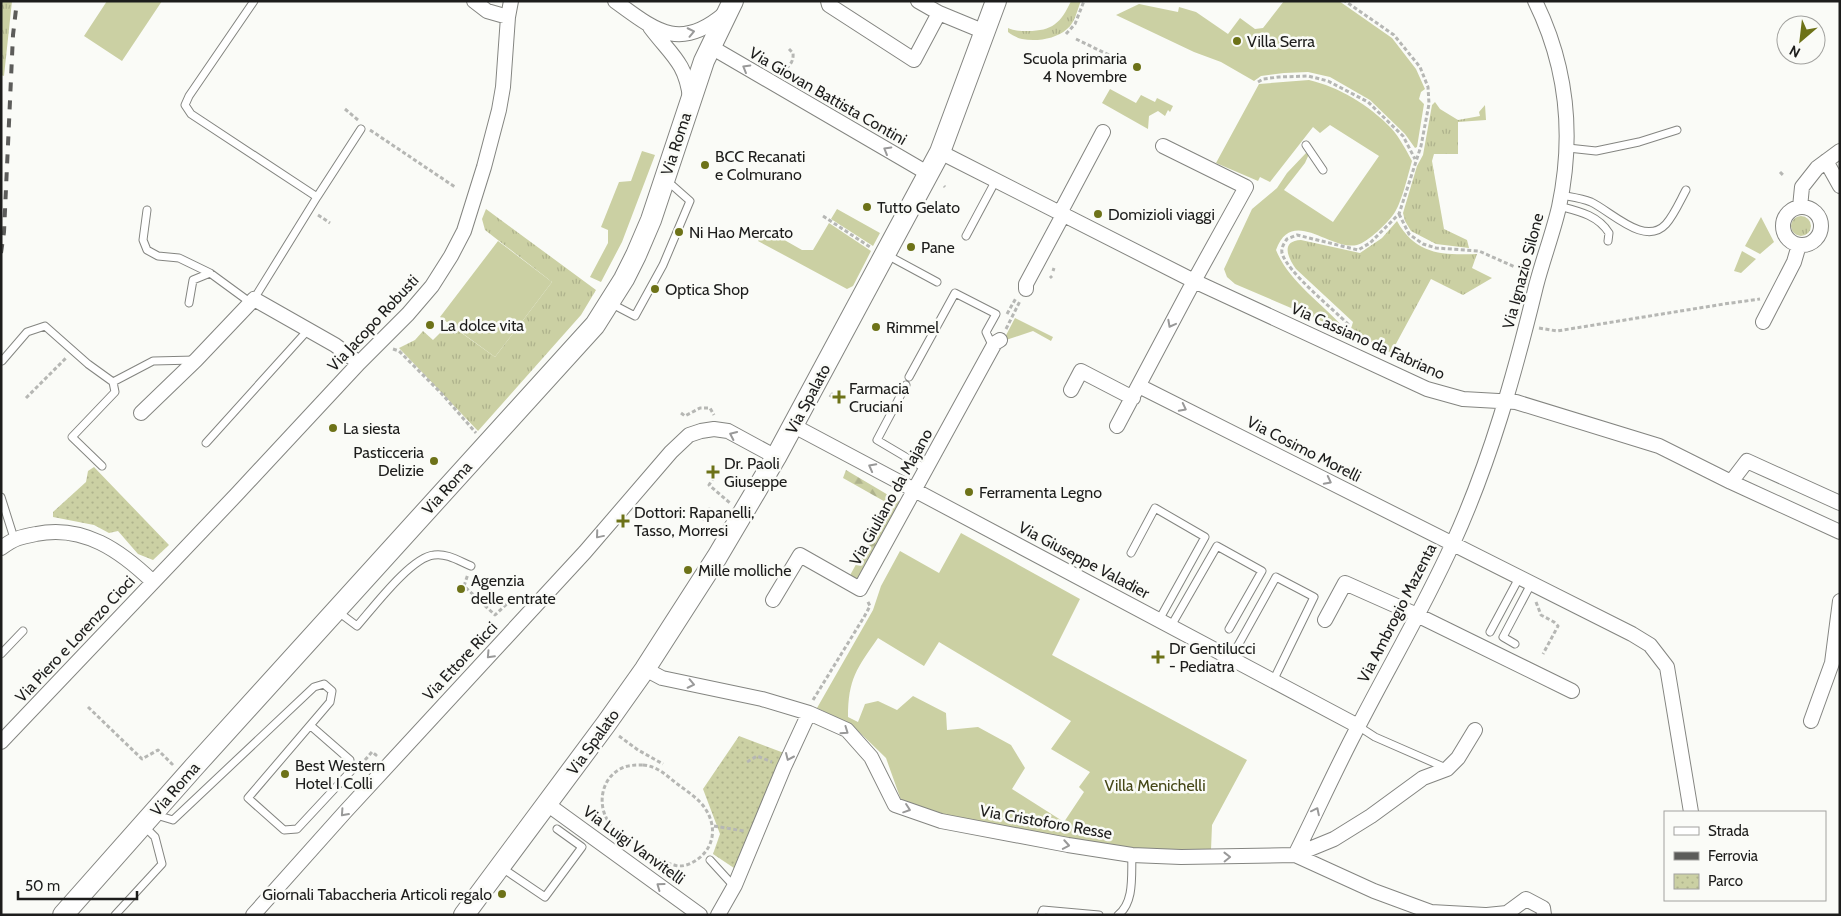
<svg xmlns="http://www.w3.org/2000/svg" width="1841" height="916" font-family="Cabin,sans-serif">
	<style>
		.grass { fill: url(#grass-tufts) }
		.forest { fill: url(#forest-firs) }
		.park { fill: url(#park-dots) }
		.garden { fill: #cbd0a3; fill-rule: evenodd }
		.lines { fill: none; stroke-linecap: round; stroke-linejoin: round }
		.service-casing { stroke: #848581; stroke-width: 9 }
		.minor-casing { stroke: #848581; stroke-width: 16 }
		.secondary-casing { stroke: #848581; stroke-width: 22 }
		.path { stroke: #b6b7b4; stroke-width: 3; stroke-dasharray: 4 2.5; stroke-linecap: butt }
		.service { stroke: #fff; stroke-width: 7 }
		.minor { stroke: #fff; stroke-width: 14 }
		.secondary { stroke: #fff; stroke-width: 20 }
		.rail { stroke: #5c5c5a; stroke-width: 4; stroke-dasharray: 9 9; stroke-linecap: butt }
		.oneway { stroke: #999 }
		.poi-dot { fill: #6d7218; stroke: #fafbf7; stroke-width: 2 }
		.labels { text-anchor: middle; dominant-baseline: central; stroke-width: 5; stroke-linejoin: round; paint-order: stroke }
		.poi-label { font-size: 16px; fill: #1d1d1c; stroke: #fafbf7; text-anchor: start }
		.street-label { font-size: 16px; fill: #1d1d1c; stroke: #fafbf7 }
		.park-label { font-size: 16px; fill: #454717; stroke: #fafbf7 }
	</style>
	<defs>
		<pattern id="grass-tufts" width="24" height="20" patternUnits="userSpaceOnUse" patternTransform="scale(1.25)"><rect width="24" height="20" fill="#cbd0a3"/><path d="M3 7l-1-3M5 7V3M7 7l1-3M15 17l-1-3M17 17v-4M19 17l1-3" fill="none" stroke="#aeb28c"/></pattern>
		<pattern id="forest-firs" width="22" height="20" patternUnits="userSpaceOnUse" patternTransform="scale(1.25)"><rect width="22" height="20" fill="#cbd0a3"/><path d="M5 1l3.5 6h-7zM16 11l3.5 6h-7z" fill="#aeb28c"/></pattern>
		<pattern id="park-dots" width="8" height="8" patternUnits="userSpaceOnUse" patternTransform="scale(1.25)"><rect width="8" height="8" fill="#cbd0a3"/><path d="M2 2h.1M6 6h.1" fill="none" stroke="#aeb28c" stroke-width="1.8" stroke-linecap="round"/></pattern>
	</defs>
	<rect width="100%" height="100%" fill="#fafbf7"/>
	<path class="grass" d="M1,1H12L4,76L1,75Z
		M1071,1H1081C1077,10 1075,23 1067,29C1056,39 1036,42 1022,39C1017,38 1012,35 1008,32V28C1014,31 1021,31 1028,31C1052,31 1061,23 1071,1Z
		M1435,102L1440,109L1458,120L1480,116L1479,112L1485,105L1486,120L1458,122V154H1434L1432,161L1444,229L1467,240L1469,248L1436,244L1411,231L1405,221L1403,213L1417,166L1423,155L1432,105Z
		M486,209L596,290L581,315L478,431L399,348L415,340L423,331L433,340L449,324L495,357L552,282L485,230L482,219Z
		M1791 226a10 10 0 1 1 20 0a10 10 0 1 1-20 0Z
		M1397,221C1416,255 1442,255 1477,254L1472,268L1492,278L1463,295L1431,279L1391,353L1350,332L1353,322L1296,269C1288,258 1280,241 1301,240L1360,253L1382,238Z"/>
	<path class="forest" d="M846,470L900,502L855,583L848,579L889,504L843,478Z"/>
	<path class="park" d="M94,467L169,545L153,560L138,554L118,531L109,533L94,525L53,517V512L86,482L88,471Z
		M739,736L784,753L734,868L713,854L720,834L703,789Z"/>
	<path class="garden" d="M107,1H162L122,61L84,36Z
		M1284,1H1339L1392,38L1416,69L1425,89L1421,92L1419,99L1424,104L1417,147L1415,148L1405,134L1370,100L1330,77L1308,72L1284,73L1261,76L1254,81L1221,62L1194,52L1116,15L1139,4L1178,12L1179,7L1196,12L1228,34L1240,18L1255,29L1263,28Z
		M1309,80C1339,87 1369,105 1391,128C1400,138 1406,150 1412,161C1408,175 1402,201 1395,212C1389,222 1368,242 1357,245C1330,251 1292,206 1276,250C1289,282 1321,302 1343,327L1340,329L1235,284L1227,277L1224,269L1252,209L1277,188L1287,173L1306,153L1309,154L1305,163L1284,190L1333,222L1379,156L1330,125L1320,133L1313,127L1270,182L1260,177L1258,181L1216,163L1259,84Z
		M1110,89L1136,103L1141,95L1155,102L1157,98L1173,106L1170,112L1168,110L1165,116L1158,111L1149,116L1148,129L1102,103Z
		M642,151L655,155L622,242L601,282L590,277L608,243V230L601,227L619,182L631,181Z
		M837,209L880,233L873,246L831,219Z
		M1761,217L1774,242L1760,254L1745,246Z
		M829,223L871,251L853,286L847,289L758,241L765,229L802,250H813Z
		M498,241L552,282L495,357L440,317Z
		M1742,251L1756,259L1741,273L1734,271Z
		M1015,318L1053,337L1051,341L1033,331L1003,341Z
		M961,533L1080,599L1052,655L1247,760L1212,825L1211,850L1173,853L1070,840L944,815L901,800L886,758L852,725L817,708L873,610L881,586L900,551L939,573ZM878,638L924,666L939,642L1071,721L1051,749L1090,772L1079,787L1084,792L1064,822L1012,789L1025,768L1011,745L978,727L947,730L946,713L913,696L897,710L878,701L865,704L858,722L848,717C848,679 857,668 878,638Z"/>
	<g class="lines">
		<g class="service-casing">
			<path id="service" d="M1306,145L1323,170
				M1568,148L1596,151L1639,142L1677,130
				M1561,195C1571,197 1581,198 1591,202C1612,212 1645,247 1666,224C1674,215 1680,201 1686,190
				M317,197L361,129
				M1559,206C1578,211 1598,215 1609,233L1608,241
				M147,210L143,240L147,250L158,256L179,258L210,273
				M966,236L996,180
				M887,255L937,282
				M254,299L317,197L191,114L185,105L189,96L254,1
				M189,303L193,280L210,273L251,303
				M612,304L635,316L663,265L690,201L673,186L666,183
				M2,361L27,332L45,326L88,364L113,382L153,361L195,360
				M909,377L955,293L996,314L986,332L993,347
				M906,385L877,440L926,469
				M206,443L308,330
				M102,466L72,437L115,392L113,382
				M1,497L14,538
				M1131,553L1155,508L1205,537L1159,620
				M337,611L357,626C373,608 411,557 434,555C447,553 459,561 471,566
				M1171,626L1217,546L1262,571L1229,629
				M1490,632L1519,578
				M1515,644L1503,637L1531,584
				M1,654L23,631
				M1231,658L1276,577L1314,597L1273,681
				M1358,726L1375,737L1446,768
				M158,812L163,817L173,820L314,687L324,684L332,691L330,702L248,798L284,830L297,829L351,771L350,760L311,726
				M710,860L731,883L735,885
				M502,868L545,897L582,847L557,829
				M115,915L162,864L155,837L144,826
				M1041,915L1043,910L1099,915
				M1118,915C1135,902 1131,874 1132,855"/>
		</g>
		<g class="minor-casing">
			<path id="minor" d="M474,1L487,11L508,17
				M615,1C655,30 679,52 724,14
				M828,1L829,5L914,60L939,13
				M918,1L939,13L985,32
				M650,27C670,54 686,62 690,98
				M711,47L929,174
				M940,152L1194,281L1427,389L1463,399L1516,402L1659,446L1731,482L1840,532
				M1826,161L1840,186
				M1800,207L1802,187L1817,168L1840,151
				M1783 226a19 19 0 1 1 38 0a19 19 0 1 1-38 0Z
				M1060,213L1103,132
				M1026,289V284L1063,215
				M1763,322L1794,262L1799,245
				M1139,386L1632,634L1650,645L1667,667L1691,812
				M1071,390L1081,371L1133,398
				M141,413L196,360L254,299L335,345L359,363
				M794,426L1358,726
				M1117,426L1194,281L1246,187L1163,146
				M1731,482L1747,461L1840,503
				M1,548C15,538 20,537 36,534C83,524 121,551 153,582
				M773,600L800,555L860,589L995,343L1000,340
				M1325,620L1345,583L1417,615L1572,691
				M645,669L662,678L762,699L809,713L847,730L871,757L895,805L941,821L1068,845L1132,855L1181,857L1295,855L1374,891L1431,912L1485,915
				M1811,721L1832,663L1840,601
				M1,742L237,494L359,363L408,314L432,286L451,256L464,231L484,167L499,110L503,87L508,17L511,1
				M547,804L700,915
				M1295,855C1317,811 1337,766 1360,723C1391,663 1425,605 1453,543C1490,462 1515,373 1536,286C1543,259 1553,233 1559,207C1574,136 1567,66 1535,1
				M1295,855L1334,839L1371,816L1423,778L1447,769L1458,758L1475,730
				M253,915L345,812L585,552L671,452L689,435L701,431L714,429L728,431L776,457
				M718,915L735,885L784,767L809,713
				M1487,915L1507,913L1526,899L1543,908L1544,915"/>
		</g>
		<g class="secondary-casing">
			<path id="secondary" d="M63,915L194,767L595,325L624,279L636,255L651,220L704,61L733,1
				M464,915L606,724L645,669L717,557L776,457L940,152L996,1"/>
		</g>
		<path class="path" d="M1066,34L1075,24L1084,1
			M1076,39L1113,57
			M780,71C788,68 794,63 793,53L789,49
			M1258,82L1263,79L1279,77L1308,76L1328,81L1368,102L1403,136L1415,159
			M345,109L358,120
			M370,130L455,187
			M1780,172L1784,176
			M944,186L945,187
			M1399,214L1409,234L1423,244L1436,248L1479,251L1515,267
			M318,215L330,223
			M823,216L870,247
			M1053,271L1054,268
			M1050,276L1052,278
			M1007,314L1016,298
			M1539,328L1557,331L1724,304L1760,299
			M1006,329L1020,301
			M1342,336L1348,324C1333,309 1287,272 1282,253C1281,248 1284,243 1287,239L1297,235L1358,250L1370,243L1399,214L1421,146L1429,104L1428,87L1420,67L1394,35L1345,1
			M393,349L399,351L441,393L476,433
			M830,397L832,394L836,396
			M26,398L66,358
			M681,413L685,416L700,408H710L714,415
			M714,477L709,485L730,503
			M702,520L709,509L723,515
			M464,586L468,574
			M461,589L464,586L495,615L513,598L516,601
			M1536,602L1541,615L1554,622L1558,626L1543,654
			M813,700L864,617L870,606L867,600
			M88,707L142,759L158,750L172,764L174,762
			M619,736L638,750L663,764
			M365,760L372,752L376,755L375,756
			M747,762L757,756L772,762
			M643,765C657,766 666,775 676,783C684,789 693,795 700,802C716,819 718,844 698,859C691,864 682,868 674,865C652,860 628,837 610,824C597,807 600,780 620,769C627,765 635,765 643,765Z
			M714,826L744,831"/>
		<use href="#service" class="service"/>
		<use href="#minor" class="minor"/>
		<use href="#secondary" class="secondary"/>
		<path class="rail" d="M1,253L4,232L13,35L17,1"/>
	</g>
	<defs><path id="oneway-chevron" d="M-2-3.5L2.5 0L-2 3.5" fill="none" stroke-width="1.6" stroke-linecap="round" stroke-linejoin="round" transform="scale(1.25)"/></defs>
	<g class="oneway">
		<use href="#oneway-chevron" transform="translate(691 32) rotate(-12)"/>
		<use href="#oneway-chevron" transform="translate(746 68) rotate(-150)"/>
		<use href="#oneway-chevron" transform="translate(887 150) rotate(-150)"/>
		<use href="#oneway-chevron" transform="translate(1171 324) rotate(118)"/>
		<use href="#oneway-chevron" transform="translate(1183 408) rotate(27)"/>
		<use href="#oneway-chevron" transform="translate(733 435) rotate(-155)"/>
		<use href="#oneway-chevron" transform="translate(872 467) rotate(-152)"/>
		<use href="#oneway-chevron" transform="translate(1328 481) rotate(27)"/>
		<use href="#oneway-chevron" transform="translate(599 535) rotate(130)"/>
		<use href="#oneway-chevron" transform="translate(490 655) rotate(133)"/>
		<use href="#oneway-chevron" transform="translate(691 684) rotate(12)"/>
		<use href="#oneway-chevron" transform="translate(845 731) rotate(35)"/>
		<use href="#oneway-chevron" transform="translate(789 757) rotate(114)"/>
		<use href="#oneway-chevron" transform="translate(907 809) rotate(19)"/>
		<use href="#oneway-chevron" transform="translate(1316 811) rotate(-64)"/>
		<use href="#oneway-chevron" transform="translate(344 813) rotate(132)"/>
		<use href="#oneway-chevron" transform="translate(1066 845) rotate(10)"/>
		<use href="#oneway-chevron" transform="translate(1227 857) rotate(-1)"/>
		<use href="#oneway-chevron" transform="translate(660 886) rotate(-144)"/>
	</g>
	<g class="poi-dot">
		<circle cx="1237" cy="41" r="5"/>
		<circle cx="1137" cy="67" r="5"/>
		<circle cx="705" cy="165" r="5"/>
		<circle cx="867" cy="207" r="5"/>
		<circle cx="1098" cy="214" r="5"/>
		<circle cx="679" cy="232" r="5"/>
		<circle cx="911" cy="247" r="5"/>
		<circle cx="655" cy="289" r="5"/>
		<circle cx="430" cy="325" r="5"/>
		<circle cx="876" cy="327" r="5"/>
		<path d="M836.5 389.5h5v5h5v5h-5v5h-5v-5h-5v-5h5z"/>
		<circle cx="333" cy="428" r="5"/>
		<circle cx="434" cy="461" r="5"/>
		<path d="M710.5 464.5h5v5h5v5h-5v5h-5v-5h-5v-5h5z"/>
		<circle cx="969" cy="492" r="5"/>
		<path d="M620.5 513.5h5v5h5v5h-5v5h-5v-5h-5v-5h5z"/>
		<circle cx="688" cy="570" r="5"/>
		<circle cx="461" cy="589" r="5"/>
		<path d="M1155.5 649.5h5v5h5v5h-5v5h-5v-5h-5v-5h5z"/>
		<circle cx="285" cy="774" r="5"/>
		<circle cx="502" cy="894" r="5"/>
	</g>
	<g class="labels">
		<g class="poi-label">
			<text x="1247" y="41">Villa Serra</text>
			<text x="1127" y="58" text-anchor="end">Scuola primaria<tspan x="1127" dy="18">4 Novembre</tspan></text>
			<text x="715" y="156">BCC Recanati<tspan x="715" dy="18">e Colmurano</tspan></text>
			<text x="877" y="207">Tutto Gelato</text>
			<text x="1108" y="214">Domizioli viaggi</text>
			<text x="689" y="232">Ni Hao Mercato</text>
			<text x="921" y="247">Pane</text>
			<text x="665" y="289">Optica Shop</text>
			<text x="440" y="325">La dolce vita</text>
			<text x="886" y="327">Rimmel</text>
			<text x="849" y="388">Farmacia<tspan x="849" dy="18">Cruciani</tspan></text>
			<text x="343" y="428">La siesta</text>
			<text x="424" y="452" text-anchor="end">Pasticceria<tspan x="424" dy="18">Delizie</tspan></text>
			<text x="724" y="463">Dr. Paoli<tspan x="724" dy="18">Giuseppe</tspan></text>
			<text x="979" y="492">Ferramenta Legno</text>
			<text x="634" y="512">Dottori: Rapanelli,<tspan x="634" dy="18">Tasso, Morresi</tspan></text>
			<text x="698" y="570">Mille molliche</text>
			<text x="471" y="580">Agenzia<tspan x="471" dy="18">delle entrate</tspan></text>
			<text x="1169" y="648">Dr Gentilucci<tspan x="1169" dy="18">- Pediatra</tspan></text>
			<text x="295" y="765">Best Western<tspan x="295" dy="18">Hotel I Colli</tspan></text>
			<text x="492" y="894" text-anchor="end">Giornali Tabaccheria Articoli regalo</text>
		</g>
		<g class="street-label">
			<text transform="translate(828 96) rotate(30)">Via Giovan Battista Contini</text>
			<text transform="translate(676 144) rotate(-72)">Via Roma</text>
			<text transform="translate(1523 271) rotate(-75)">Via Ignazio Silone</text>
			<text transform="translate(373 323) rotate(-47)">Via Jacopo Robusti</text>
			<text transform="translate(1368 341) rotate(24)">Via Cassiano da Fabriano</text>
			<text transform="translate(808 399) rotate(-62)">Via Spalato</text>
			<text transform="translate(1304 449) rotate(27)">Via Cosimo Morelli</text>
			<text transform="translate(447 488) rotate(-48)">Via Roma</text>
			<text transform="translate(891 497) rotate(-61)">Via Giuliano da Majano</text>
			<text transform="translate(1084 560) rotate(28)">Via Giuseppe Valadier</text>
			<text transform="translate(1397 613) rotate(-63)">Via Ambrogio Mazenta</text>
			<text transform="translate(75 639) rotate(-47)">Via Piero e Lorenzo Cioci</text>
			<text transform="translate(460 661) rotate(-47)">Via Ettore Ricci</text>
			<text transform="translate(593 742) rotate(-54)">Via Spalato</text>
			<text transform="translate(175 789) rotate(-49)">Via Roma</text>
			<text transform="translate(1046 822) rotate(10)">Via Cristoforo Resse</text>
			<text transform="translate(634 845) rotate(36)">Via Luigi Vanvitelli</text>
		</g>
		<g class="park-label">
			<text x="1155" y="785">Villa Menichelli</text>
		</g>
	</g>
	<rect width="1841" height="916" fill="none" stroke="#1d1d1c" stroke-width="5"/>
	<rect x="1664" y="811" width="162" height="90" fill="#fafbf7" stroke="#a2a29f"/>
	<rect x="1674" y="827" width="25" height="8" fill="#ffffff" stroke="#a2a29f"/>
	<text x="1708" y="836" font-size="15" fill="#1d1d1c">Strada</text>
	<rect x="1674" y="852" width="25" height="8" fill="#5c5c5a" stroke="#a2a29f"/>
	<text x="1708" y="861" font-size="15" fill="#1d1d1c">Ferrovia</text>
	<rect x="1674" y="874" width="25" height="15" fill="url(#park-dots)" stroke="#a2a29f"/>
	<text x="1708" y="886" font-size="15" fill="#1d1d1c">Parco</text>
	<g transform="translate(1801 40) rotate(208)"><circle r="24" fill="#fafbf7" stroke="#a2a29f"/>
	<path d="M0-4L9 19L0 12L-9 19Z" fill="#6d7218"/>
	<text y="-8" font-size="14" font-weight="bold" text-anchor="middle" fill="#1d1d1c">N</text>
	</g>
	<path d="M18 891v8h119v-8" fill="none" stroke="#1d1d1c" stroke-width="2.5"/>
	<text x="25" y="891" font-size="15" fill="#1d1d1c" stroke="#fafbf7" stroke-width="4" paint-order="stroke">50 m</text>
</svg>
